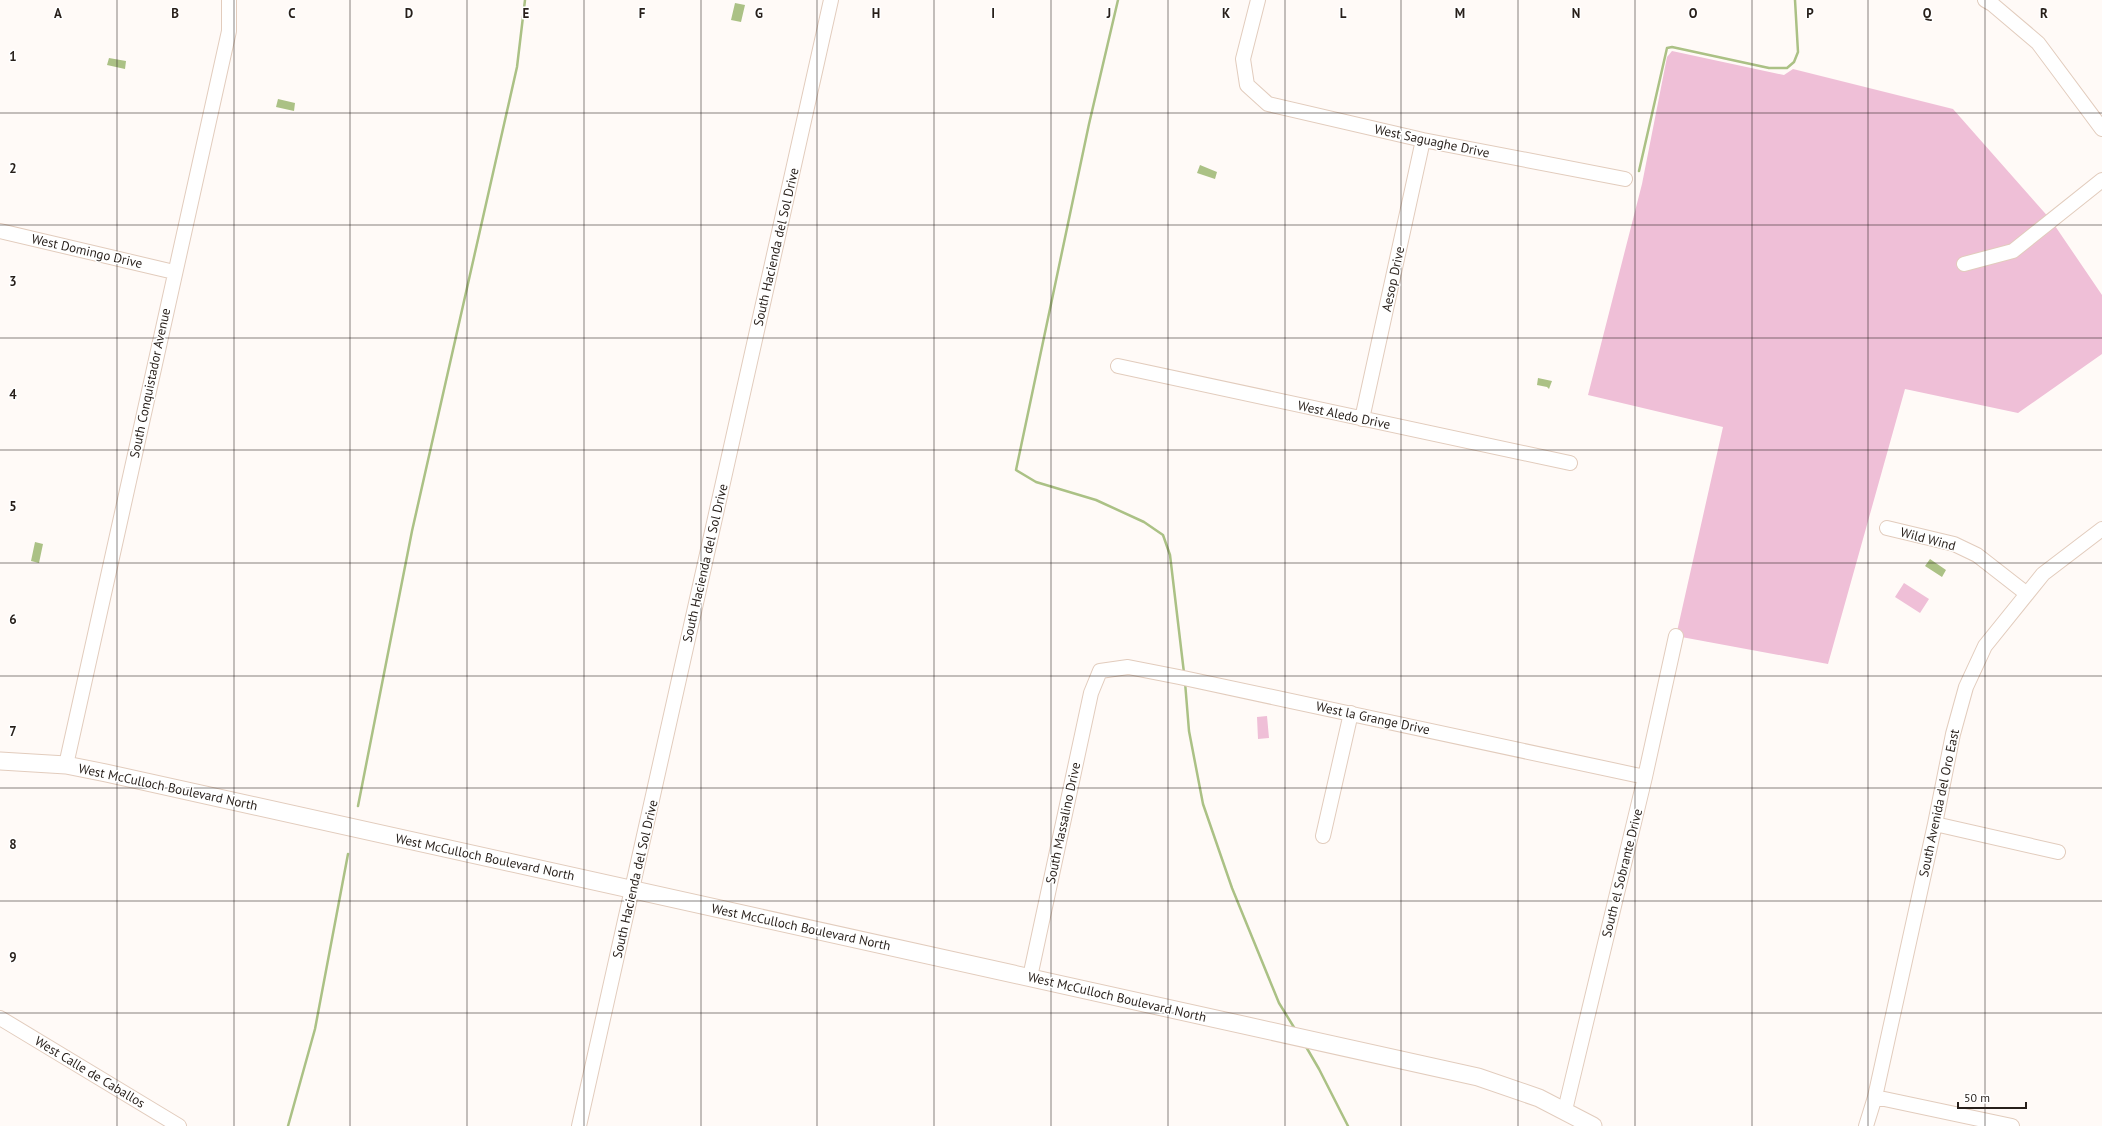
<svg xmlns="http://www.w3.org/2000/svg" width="2102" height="1126" font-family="'PT Sans',sans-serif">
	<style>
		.green { fill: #efbfd7 }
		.water { fill: #abc185 }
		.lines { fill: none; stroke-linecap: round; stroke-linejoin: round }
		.stream { stroke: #abc185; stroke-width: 2.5 }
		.minor-casing { stroke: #e2ccbd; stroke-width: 16 }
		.major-casing { stroke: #e2ccbd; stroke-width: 19 }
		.minor { stroke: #fff; stroke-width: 14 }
		.major { stroke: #fff; stroke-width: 17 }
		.grid { fill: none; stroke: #271f1a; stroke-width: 1; stroke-opacity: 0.55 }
		.labels { text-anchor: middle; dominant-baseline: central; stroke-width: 3; stroke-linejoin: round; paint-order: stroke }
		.street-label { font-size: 13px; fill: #271f1a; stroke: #fff }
		.grid-label { font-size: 13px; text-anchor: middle; font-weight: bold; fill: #271f1a; stroke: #fff; stroke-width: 3; stroke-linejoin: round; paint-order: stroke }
	</style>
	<rect width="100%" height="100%" fill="#fffaf7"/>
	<path class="green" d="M1672,51L1784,75L1793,69L1953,109L2051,220L2102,295V354L2018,413L1905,389L1828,664L1676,636L1723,427L1588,395L1642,184L1667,57Z
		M1904,583L1929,599L1920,613L1895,597Z
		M1267,716L1269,738L1258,739L1257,717Z"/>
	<path class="water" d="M735,3L745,5L741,22L731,20Z
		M109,58L126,61L125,69L107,65Z
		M278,99L295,103L294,111L276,107Z
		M1200,165L1217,172L1215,179L1197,173Z
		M1538,378L1552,381L1549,389L1547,387L1537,385Z
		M35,542L43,544L39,563L31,561Z
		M1930,559L1946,570L1942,577L1925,566Z"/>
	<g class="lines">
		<path class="stream" d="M1118,0L1089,124L1016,470L1036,482L1096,500L1144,522L1163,535L1170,555L1184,673
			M1639,171L1667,48L1672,47L1769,68H1787L1794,62L1798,52L1795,0
			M1185,682L1189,731L1203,804L1232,888L1279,1003L1295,1029
			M358,806L412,531L517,67L525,0
			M1305,1045L1319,1069L1348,1126
			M288,1126L315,1029L348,854"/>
		<g class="minor-casing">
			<path id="minor" d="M1258,0L1243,59L1247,85L1268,104L1423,140L1625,179
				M1985,0L1992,4L2038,43L2102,129
				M0,231L174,272
				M1964,264L2013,251L2102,180
				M1118,366L1570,463
				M1362,419L1423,140
				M1887,528L1954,544L1977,555L2027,594
				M66,765L229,31V0
				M1935,824L2058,852
				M1323,836L1351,713
				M1030,977L1091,693L1100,671L1128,667L1179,677L1645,777
				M0,1018L179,1126
				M1875,1097L2012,1126
				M1565,1110L1645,777L1676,636
				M579,1126L831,0
				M1866,1126L1875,1097L1935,824L1953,734L1966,687L1985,646L2043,574L2102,529"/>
		</g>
		<g class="major-casing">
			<path id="major" d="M0,761L66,765L106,773L1478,1077L1539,1098L1593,1126"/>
		</g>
		<use href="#minor" class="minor"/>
		<use href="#major" class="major"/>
	</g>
	<path class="grid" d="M117,0V1126M234,0V1126M350,0V1126M467,0V1126M584,0V1126M701,0V1126M817,0V1126M934,0V1126M1051,0V1126M1168,0V1126M1285,0V1126M1401,0V1126M1518,0V1126M1635,0V1126M1752,0V1126M1868,0V1126M1985,0V1126M0,113H2102M0,225H2102M0,338H2102M0,450H2102M0,563H2102M0,676H2102M0,788H2102M0,901H2102M0,1013H2102"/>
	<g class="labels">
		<g class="street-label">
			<text transform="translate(1432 141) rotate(12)">West Saguaghe Drive</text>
			<text transform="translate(776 247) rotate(-77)">South Hacienda del Sol Drive</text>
			<text transform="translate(87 251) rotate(13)">West Domingo Drive</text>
			<text transform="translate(1393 279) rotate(-78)">Aesop Drive</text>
			<text transform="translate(150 383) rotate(-78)">South Conquistador Avenue</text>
			<text transform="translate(1344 415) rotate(12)">West Aledo Drive</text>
			<text transform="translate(1928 539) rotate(15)">Wild Wind</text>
			<text transform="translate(705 563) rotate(-77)">South Hacienda del Sol Drive</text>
			<text transform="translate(1373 718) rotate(12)">West la Grange Drive</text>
			<text transform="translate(168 787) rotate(12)">West McCulloch Boulevard North</text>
			<text transform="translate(1939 803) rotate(-78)">South Avenida del Oro East</text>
			<text transform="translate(1063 823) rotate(-78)">South Massalino Drive</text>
			<text transform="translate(485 857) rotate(12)">West McCulloch Boulevard North</text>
			<text transform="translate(1622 873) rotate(-76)">South el Sobrante Drive</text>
			<text transform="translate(635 879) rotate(-77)">South Hacienda del Sol Drive</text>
			<text transform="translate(801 927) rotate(12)">West McCulloch Boulevard North</text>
			<text transform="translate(1117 997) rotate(13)">West McCulloch Boulevard North</text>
			<text transform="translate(90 1072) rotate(31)">West Calle de Caballos</text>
		</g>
	</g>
	<g class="grid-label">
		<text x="58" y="18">A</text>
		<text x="175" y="18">B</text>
		<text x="292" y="18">C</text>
		<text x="409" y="18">D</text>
		<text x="526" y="18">E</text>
		<text x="642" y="18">F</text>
		<text x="759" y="18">G</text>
		<text x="876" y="18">H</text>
		<text x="993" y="18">I</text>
		<text x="1109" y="18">J</text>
		<text x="1226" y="18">K</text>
		<text x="1343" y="18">L</text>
		<text x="1460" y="18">M</text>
		<text x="1576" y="18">N</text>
		<text x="1693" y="18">O</text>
		<text x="1810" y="18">P</text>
		<text x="1927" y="18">Q</text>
		<text x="2044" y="18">R</text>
		<text x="13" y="61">1</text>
		<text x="13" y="173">2</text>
		<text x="13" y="286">3</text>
		<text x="13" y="399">4</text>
		<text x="13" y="511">5</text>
		<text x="13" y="624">6</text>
		<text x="13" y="736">7</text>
		<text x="13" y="849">8</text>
		<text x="13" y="962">9</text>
	</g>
	<path d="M1958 1102v6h68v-6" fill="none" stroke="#271f1a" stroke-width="2"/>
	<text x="1964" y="1102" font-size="12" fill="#271f1a" stroke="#ffffff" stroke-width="3" paint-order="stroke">50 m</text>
</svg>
